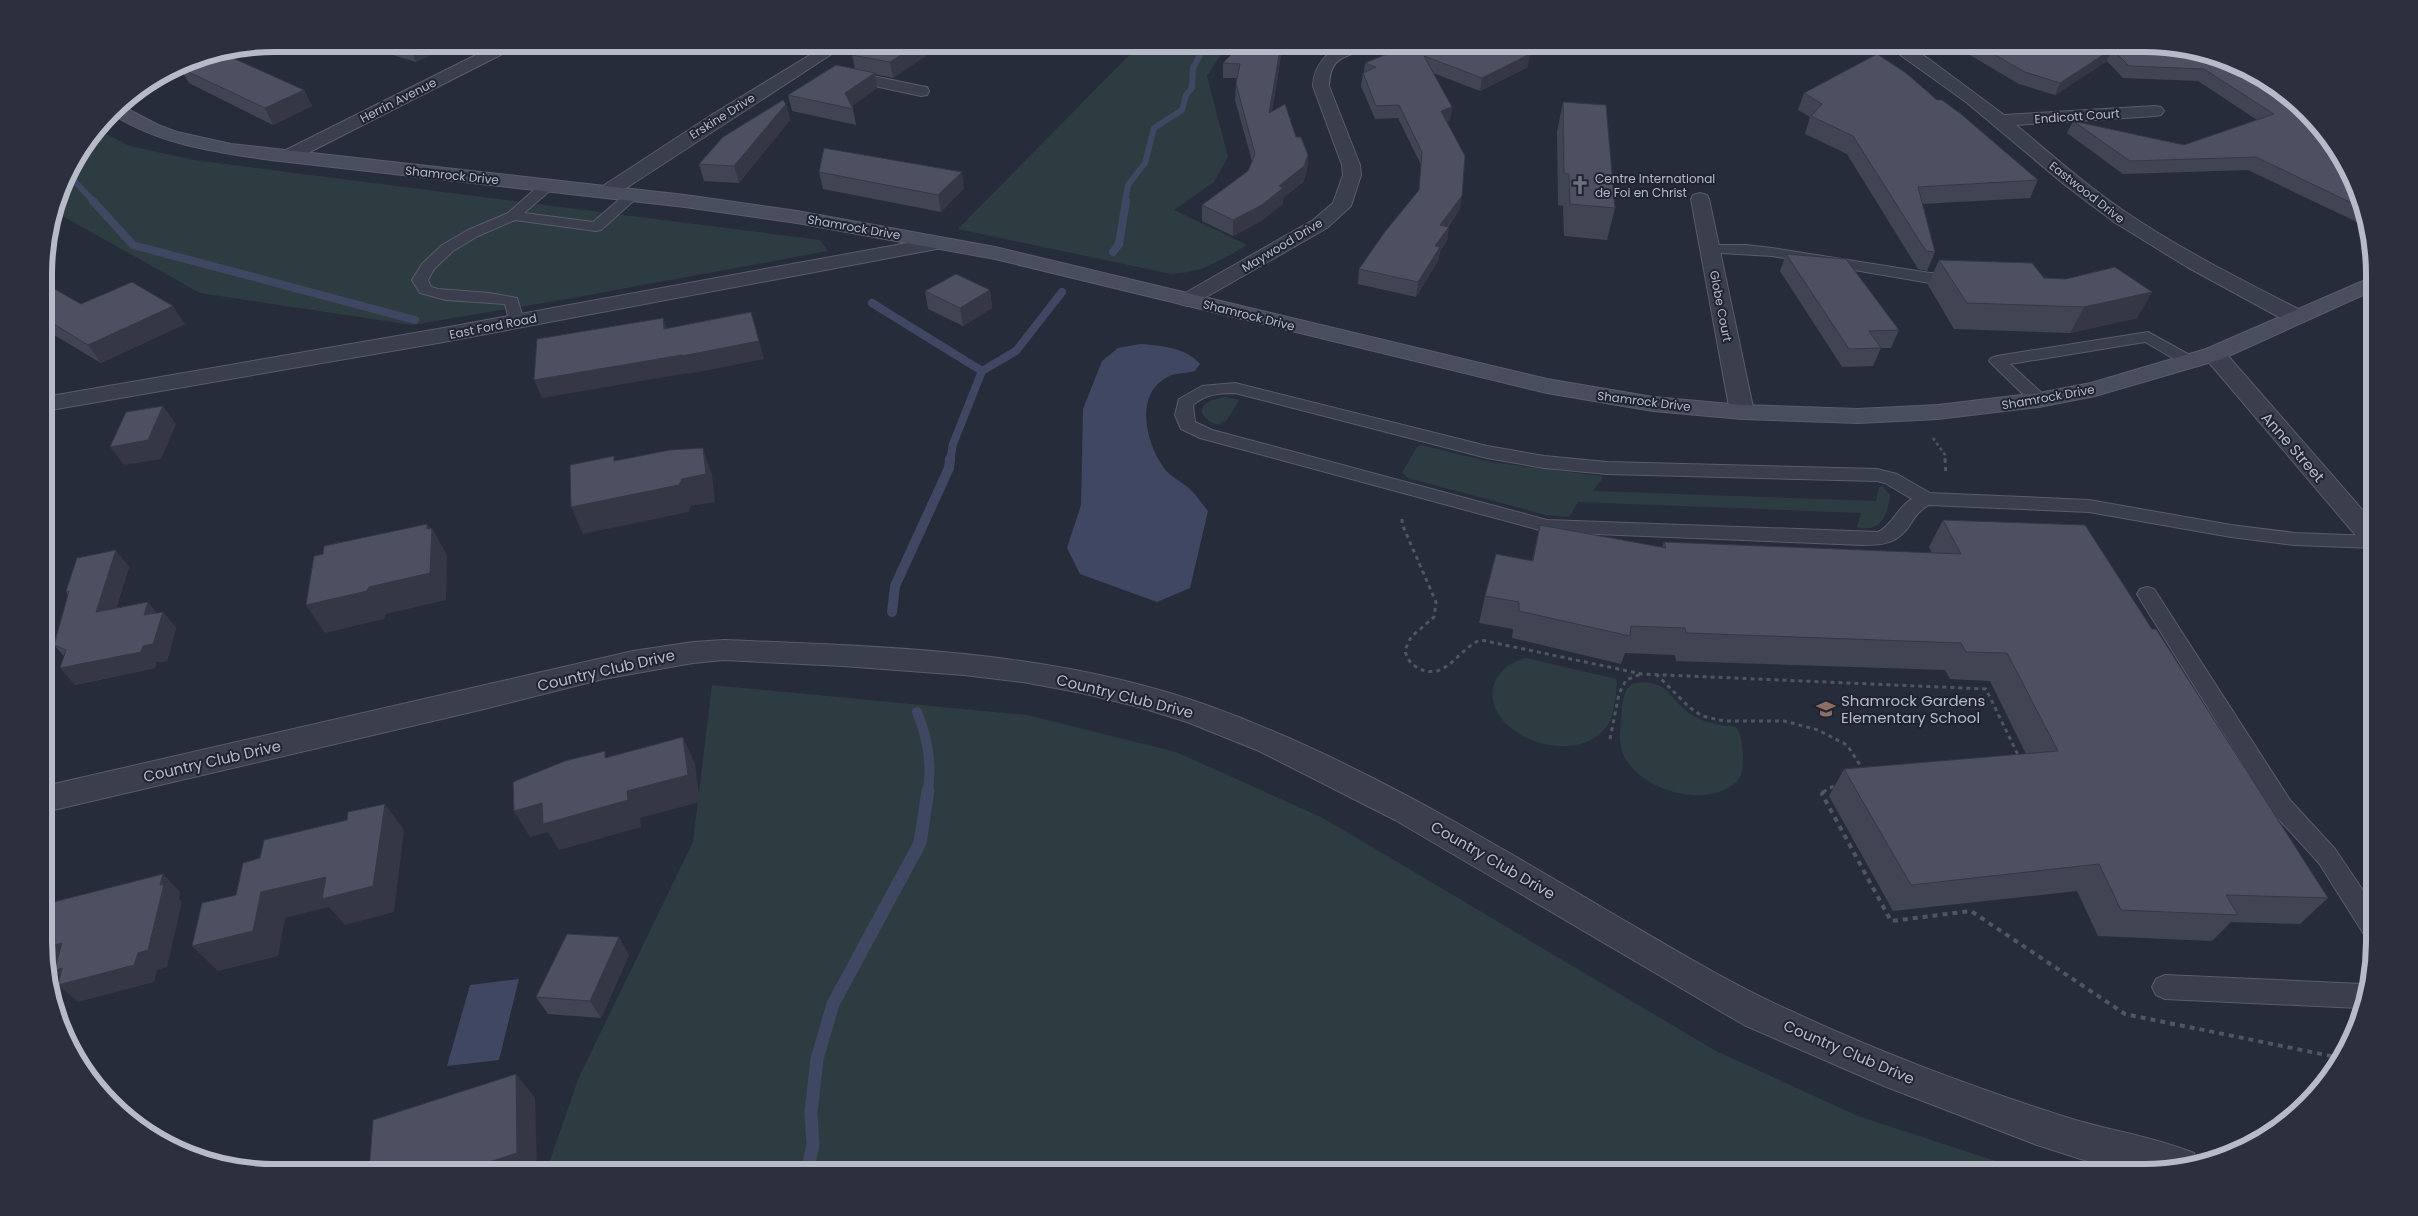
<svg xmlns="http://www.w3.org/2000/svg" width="2418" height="1216" font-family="Poppins,sans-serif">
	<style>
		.green { fill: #2d3c40 }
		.water { fill: #404762 }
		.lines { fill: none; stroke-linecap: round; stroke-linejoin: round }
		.stream-far3 { stroke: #404762; stroke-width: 6 }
		.stream-far2 { stroke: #404762; stroke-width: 8 }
		.stream-far1 { stroke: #404762; stroke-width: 10 }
		.stream { stroke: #404762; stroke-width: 13 }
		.lane-casing { stroke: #595c6a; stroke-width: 2 }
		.street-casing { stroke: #595c6a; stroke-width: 2 }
		.secondary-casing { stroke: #595c6a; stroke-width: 2 }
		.path-far2 { stroke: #4b585d; stroke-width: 2.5; stroke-dasharray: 3 3; stroke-linecap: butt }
		.path-far1 { stroke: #4b585d; stroke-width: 3; stroke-dasharray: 4 4; stroke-linecap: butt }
		.path { stroke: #4b585d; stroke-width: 4; stroke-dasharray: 5 5; stroke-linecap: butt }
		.lane { fill: #3b3e4c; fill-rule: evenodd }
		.street { fill: #3b3e4c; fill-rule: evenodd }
		.secondary { fill: #4a4d5e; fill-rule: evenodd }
		.wall { fill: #414553 }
		.shaded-wall { fill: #353844 }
		.building { fill: #4c5061; stroke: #353844 }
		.labels { text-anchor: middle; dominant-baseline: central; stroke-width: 4; stroke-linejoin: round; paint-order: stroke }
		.far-street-label { font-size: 12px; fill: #b7bac7; stroke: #202331 }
		.far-poi-label { font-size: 12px; fill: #b7bac7; stroke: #202331; text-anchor: start }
		.street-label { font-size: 15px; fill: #b7bac7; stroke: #202331 }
		.poi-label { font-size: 15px; fill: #b7bac7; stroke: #202331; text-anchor: start }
		.rim { fill: none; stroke: #b7bac7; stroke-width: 6 }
	</style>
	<rect width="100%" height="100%" fill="#272c3b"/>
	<path class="green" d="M1140,44H1228L1207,76L1228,157L1214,182L1174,210L1247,245C1221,260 1202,273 1171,274L958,229Z
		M100,131L130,146L194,160L820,240L828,251L567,299L412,325L200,293L57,213L67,173Z
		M1226,397L1239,400L1227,420L1217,425C1190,413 1203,399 1226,397Z
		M1421,445L1491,462L1601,476L1603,478L1593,491L1876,501L1879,487H1883L1890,495C1888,514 1881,534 1857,527L1861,513L1578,502L1569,517L1546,515L1408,478L1402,473L1417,447Z
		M1526,658L1616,679C1619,683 1613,713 1611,719C1585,775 1475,735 1495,682C1500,669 1513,661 1526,658Z
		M1642,682C1666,683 1668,694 1684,709C1698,722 1718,725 1736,727C1742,735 1742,746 1743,756C1743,764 1743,775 1737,781C1709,809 1646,792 1626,760C1619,748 1619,735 1621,723C1622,709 1621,694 1631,684Z
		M712,685L1027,715L1176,752L1323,818L1716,1051L1858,1116L2029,1172H546L579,1077L693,842Z"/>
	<path class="water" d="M1141,344C1162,346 1185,347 1200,364L1195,371C1188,373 1179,373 1172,375C1133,390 1145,442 1164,468C1170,477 1183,482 1191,490C1197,496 1202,504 1208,511L1190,588L1157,602L1080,574L1067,548L1081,505L1083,409L1102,361L1118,348Z
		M519,979L499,1060L447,1066L470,985Z"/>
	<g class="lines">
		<path class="stream-far3" d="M67,173L94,202
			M1125,202L1128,185L1145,163L1154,128L1182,110L1186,95L1192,88L1193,68L1206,44"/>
		<path class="stream-far2" d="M93,201L133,245L415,320
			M1113,252L1119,244L1126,201
			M872,303L982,371
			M950,461L953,444L982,371L1016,351L1062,292"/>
		<path class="stream-far1" d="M892,612L895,586L949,468L950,459
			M917,712C928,738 932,765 928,792"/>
		<path class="stream" d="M807,1172L813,1145L811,1112L817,1059L833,1004L920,843L928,791"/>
		<g class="lane-casing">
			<path id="lane" d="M548,181L555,185L553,188L524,213L593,222L628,192L633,191L640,195L601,230L596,231L515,220L478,236L453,251L434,269L428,280L431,287L438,289L490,293L517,298L524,321L522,324H510L505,304L446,300L420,293L412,280L422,264L442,245L468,230L508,213L543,182Z
				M1709,245H1746L1772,248L1930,273H1958L1966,278L1958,283H1930L1772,256L1704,252L1702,249L1704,246Z
				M2148,332L2195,358L2197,361L2195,364H2183L2145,342L2010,364L2045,396L2047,400L2045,404H2033L1989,361L1991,358L1997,356Z
				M1235,383L1487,446L1544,456L1607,462L1877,469L1897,474L1930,493L2089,500L2231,525L2295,533L2373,536V548L2295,545L2231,537L2089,512L1929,505C1911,515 1913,526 1900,536C1889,545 1876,545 1863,545L1547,532L1200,438L1181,429L1175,415L1179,399L1202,386ZM1235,393L1487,458L1544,468L1607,474L1877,481L1885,483L1912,499C1897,507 1894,524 1878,532L1547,520L1212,430L1195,422L1193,405C1206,394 1219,393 1235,393Z
				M2147,587L2154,589L2290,800L2335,849L2374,907V939L2365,936L2319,863L2274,814L2137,594L2140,589Z
				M2165,975L2362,984L2364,985L2359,1008L2165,999L2156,995L2152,987L2156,979Z"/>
		</g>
		<g class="street-casing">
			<path id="street" d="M498,44H518L516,47L292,161H280L277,157L280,153Z
				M828,44H847L614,196H600L598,192L600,188L713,114Z
				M1344,44H1365C1352,62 1331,49 1329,86L1360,165L1361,175L1351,206L1327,228L1194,304L1187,306L1180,304L1176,300L1180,296L1313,220L1333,203L1343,175L1342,165L1313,86C1314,65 1326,53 1344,44Z
				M1885,44H1904L1926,57L2004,115L2155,106L2161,107L2164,111L2161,115L2155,116L2016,125C2052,155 2088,187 2127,213C2183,251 2244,281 2304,312L2307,317L2304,322L2296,323L2288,322L2187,267L2114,222L2065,185L1966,102Z
				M839,69L921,86L927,87L929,91L927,95L921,96L833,77L831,74L833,71Z
				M1700,193L1707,195L1709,199L1754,412L1750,417L1742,419L1734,417L1730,412L1691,199L1693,195Z
				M940,237L947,239L950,243L947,247L438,343L45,411V397L438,329Z
				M2214,347L2222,349L2373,522V548L2364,545L2206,359L2203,354L2206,349Z
				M724,640C887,647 1053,650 1209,706C1348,756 1476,833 1603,908C1665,944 1726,982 1791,1011C1881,1053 1977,1089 2072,1119C2112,1131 2155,1137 2194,1153L2198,1164L2158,1172H2122L2037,1145L1884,1086L1744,1025L1395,820L1259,751L1187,722L1139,707L1082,693L1023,682L964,675L843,666L724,660L693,663L603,679L484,709L45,812V786L633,651L693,642Z"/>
		</g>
		<g class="secondary-casing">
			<path id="secondary" d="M120,105L158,125L177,132L231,144L685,195L797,211L995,247L1547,379L1653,397L1742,405L1858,409L1938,405L2039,393L2091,383L2206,349L2372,277V291L2222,359L2095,396L2039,407L1938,419L1858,423L1742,419L1653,411L1547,393L995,259L797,223L685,207L271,160C216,152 160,145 112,114Z"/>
		</g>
		<path class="path-far2" d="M1933,438L1945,455V461"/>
		<path class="path-far1" d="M1945,459L1946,475
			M1402,519V524L1436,602L1434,617L1411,637L1405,650C1406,658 1411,664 1418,668C1446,683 1459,647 1481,640L1642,674L1986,689L2019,757
			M1656,674L1689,707L1702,716L1724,721H1784L1818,730L1847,745L1864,771
			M1610,739L1619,694L1626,680L1641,674
			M1823,792L1839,783"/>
		<path class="path" d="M1824,791L1822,794L1891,921L1971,911L2125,1014L2341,1058"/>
		<use href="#lane" class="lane"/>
		<use href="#street" class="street"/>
		<use href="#secondary" class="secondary"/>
	</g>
	<path class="wall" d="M357,44H452V45L416,62Z
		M943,44L893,78L875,74L877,88L852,106L853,109L856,125L792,111L788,95L855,69L852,55Z
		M1242,44H1283L1272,111L1296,137L1308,155L1307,171L1303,182L1283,198V204L1261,221L1233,236L1202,221V205L1248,171L1252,161L1235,100L1236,84L1237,78H1223V63Z
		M1951,44H2143L2245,67L2357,187L2366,222L2361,224L2248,170L2123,174L2067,133L2073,121L2184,145L2257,120L2198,81L2123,78L2107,61L2055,95L2019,84Z
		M1509,47L1528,67L1480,91L1433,73L1452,107L1450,120L1447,121L1460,209L1448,227L1447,241L1440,251L1438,261L1416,297L1358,284L1359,269L1419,191L1421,165L1398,118L1375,119L1361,86L1363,73L1364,72L1365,63Z
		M180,68L304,90L312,106L273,125L189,83Z
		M1804,93L1937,100L2038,180L2030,198L1922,204L1935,252L1927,271L1918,269L1847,154L1805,134L1810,117L1798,110Z
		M1563,102L1615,208L1607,240L1564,236L1563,206L1558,205L1557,132Z
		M786,104L790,120L739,183L704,181L699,164Z
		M819,172L964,188L941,212L823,189Z
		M1786,254L1899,330L1891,348H1881L1873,366L1842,367L1780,271Z
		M1939,260L2044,278L2152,292L2137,318L2070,333L1954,329L1928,285Z
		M44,283L81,304L185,324L101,363L44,329Z
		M990,290L992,308L963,326L928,309L925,291Z
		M1943,520L2152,629L2328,898L2300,924L2231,922L2212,941L2098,936L2077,891L1893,911L1829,796L1844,769L2026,754L1990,681L1950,679L1945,670L1676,661L1675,655L1625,653L1621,664L1512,638L1513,629L1479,623L1485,596L1532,561L1540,525L1662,548L1664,542L1932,553L1929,547Z
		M129,567L116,608L157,613L163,612L176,628L167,661L156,662L155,668L75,685L64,656L54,645L68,595L66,591Z
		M629,955L601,1018L548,1014L536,997Z"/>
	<path class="shaded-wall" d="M425,44H452V45L416,62L411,50Z
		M918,44H943L893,78L890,62Z
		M1281,44H1283L1269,128V113Z
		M1493,44H1517L1492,55Z
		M2112,49L2107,61L2055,95L2060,83Z
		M1530,54L1528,67L1480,91L1482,78Z
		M875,73L877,88L848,109L845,93Z
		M304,90L312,106L273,125L265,108Z
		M786,104L790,120L739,183L734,166Z
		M1452,107L1450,120L1440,124L1441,111Z
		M1308,155L1307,171L1303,182L1283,198V204L1261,221L1233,236V220L1279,186Z
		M962,172L964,188L941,212L938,195Z
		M1462,196L1460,209L1438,239L1440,225Z
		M2365,218L2366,222L2361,224Z
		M1449,227L1447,241L1440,251L1438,261L1416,297L1418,282L1435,246Z
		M990,290L992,308L963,326L960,308Z
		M2152,292L2137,318L2070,333L2084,307Z
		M173,306L185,324L101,363L88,345Z
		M751,312L764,359L688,374V373L542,398L534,380Z
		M663,318L670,336L664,329Z
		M163,406L176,424L161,459L124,465L110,447Z
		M703,448L712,475L715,502L691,506L689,512L583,534L571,507L682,479Z
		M427,524L432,532V528L447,555L446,600L386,614L384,619L325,633L306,605L369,587L427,529Z
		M116,550L129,567L110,629L96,612Z
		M148,602L161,618L163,612L176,628L167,661L156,662L155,668L75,685L60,668L144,615Z
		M683,737L695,764L700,802L640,818L641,827L559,850L548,832L530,837L514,811L542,803L627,791Z
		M385,804L404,830L394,912L345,925L329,907L285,918L278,956L218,971L192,946L261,892Z
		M163,874L180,892L179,899L182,902L167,967L157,970L154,982L78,1002L58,985L68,982L54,971L62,968L138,953L160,885Z
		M619,937L629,955L601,1018L590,1001Z
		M62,943L82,960L46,970V947Z
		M516,1074L535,1098L537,1172H459Z"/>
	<path class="building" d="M389,44H425L411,50Z
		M870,44H918L890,62L852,55Z
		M1242,44H1281L1269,113L1285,104L1296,137H1301L1308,155L1304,166L1279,186L1283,188L1262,205L1233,220L1202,205L1248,171L1255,154L1236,84L1240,64L1223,63Z
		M1411,44H1498L1530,54L1482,78L1424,56L1452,107L1441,111L1465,156L1462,196L1440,225L1449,227L1435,246L1440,247L1418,282L1359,269L1384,233L1419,190L1422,152L1399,105L1376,106L1363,73L1376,67L1365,63Z
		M1976,44H2143L2245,67L2327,134L2357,187L2362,208L2256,157L2130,161L2073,121L2184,145L2274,114L2204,69L2129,66L2112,49L2060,83L2025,72Z
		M224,54L304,90L265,108L180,68L218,55Z
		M1877,54L1906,73L1937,100H1942L1961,114L2038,180L1918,187L1935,252L1926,251L1853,136L1811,116L1822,104L1804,93Z
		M836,65L875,73L845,93L853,109L788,95Z
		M783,100L786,104L734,166L699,164L723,137Z
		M1563,102L1606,105L1615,208L1570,204L1569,174L1564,173Z
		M824,148L962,172L938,195L819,172Z
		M1786,254L1846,259L1899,330L1869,331L1881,348L1849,349Z
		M1939,260L2032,263L2044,278L2066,279L2115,267L2152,292L2084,307L1967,303Z
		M956,274L990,290L960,308L925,291Z
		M132,282L173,306L88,345L44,318V283L81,304Z
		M751,312L759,341L682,356V355L534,380L537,339L663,318L664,329Z
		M163,406L148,440L110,447L126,412Z
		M703,448L706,474L682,479L679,485L571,507L570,465L614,456V461L670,450Z
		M1943,520L2085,525L2152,629H2156L2328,898L2226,895L2238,915L2121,910L2099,864L1911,885L1844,769L2058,751L2007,653L1966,652L1961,643L1686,633L1685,628L1631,626L1630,636L1519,611V602L1485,596L1496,554L1533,561L1540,525L1666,548L1664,542L1961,554Z
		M427,524V529L432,528L430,573L369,587L367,591L306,605L314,556L323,554L324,546Z
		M116,550L96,612L148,602L144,615L163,612L153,644L143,646L141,652L60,668L66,650L54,645L69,591H66L77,558Z
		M683,737L688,775L627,791L628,800L543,824L542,803L514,811L513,782L565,761L605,751V758Z
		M385,804L373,886L322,899L326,877L261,892L253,931L192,946L202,903L236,895L243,863L260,858L264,840L347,820L348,812Z
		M163,874L160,885L164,884L148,950L138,953L134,965L58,985L62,968L54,971L62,943L46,947V904Z
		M567,934L619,937L590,1001L536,997Z
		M516,1074L517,1153L459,1172H369L373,1120Z"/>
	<defs>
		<g id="church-bare" transform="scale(1.5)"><path d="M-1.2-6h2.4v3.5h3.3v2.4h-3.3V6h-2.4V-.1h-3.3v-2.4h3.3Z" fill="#6b7280" stroke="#202331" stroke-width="2.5" paint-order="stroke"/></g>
		<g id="school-bare" transform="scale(1.5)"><path d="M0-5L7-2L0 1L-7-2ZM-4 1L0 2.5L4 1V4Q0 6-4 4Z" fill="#8d6e63" stroke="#202331" stroke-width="2.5" paint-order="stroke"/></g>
	</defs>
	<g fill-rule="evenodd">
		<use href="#church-bare" x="1580" y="185"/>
		<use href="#school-bare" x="1826" y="709"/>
	</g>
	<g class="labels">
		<g class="far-street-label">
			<text transform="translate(398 100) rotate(-27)">Herrin Avenue</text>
			<text transform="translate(722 116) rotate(-32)">Erskine Drive</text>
			<text transform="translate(2077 116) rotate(-4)">Endicott Court</text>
			<text transform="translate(452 175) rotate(6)">Shamrock Drive</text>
			<text transform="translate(2087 192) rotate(38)">Eastwood Drive</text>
			<text transform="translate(854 227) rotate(10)">Shamrock Drive</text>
			<text transform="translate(1282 245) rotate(-31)">Maywood Drive</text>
			<text transform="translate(1721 306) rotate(79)">Globe Court</text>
			<text transform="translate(1249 315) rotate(14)">Shamrock Drive</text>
			<text transform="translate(493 326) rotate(-11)">East Ford Road</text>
			<text transform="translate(2048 397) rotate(-10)">Shamrock Drive</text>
			<text transform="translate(1644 401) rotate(7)">Shamrock Drive</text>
		</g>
		<g class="far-poi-label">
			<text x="1595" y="178">Centre International<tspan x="1595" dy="14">de Foi en Christ</tspan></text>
		</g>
		<g class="street-label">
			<text transform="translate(2293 447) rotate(49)">Anne Street</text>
			<text transform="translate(606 670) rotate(-13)">Country Club Drive</text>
			<text transform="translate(1125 696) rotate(14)">Country Club Drive</text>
			<text transform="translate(212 761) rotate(-13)">Country Club Drive</text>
			<text transform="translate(1493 860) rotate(30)">Country Club Drive</text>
			<text transform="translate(1849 1052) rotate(23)">Country Club Drive</text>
		</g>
		<g class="poi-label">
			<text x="1841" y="700">Shamrock Gardens<tspan x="1841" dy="17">Elementary School</tspan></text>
		</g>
	</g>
	<path d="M0 0H2418V1216H0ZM274 52H2144A222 222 0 0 1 2366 274V942A222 222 0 0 1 2144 1164H274A222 222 0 0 1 52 942V274A222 222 0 0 1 274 52Z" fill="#2c2f3d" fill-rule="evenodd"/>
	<path class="rim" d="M274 52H2144A222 222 0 0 1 2366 274V942A222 222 0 0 1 2144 1164H274A222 222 0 0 1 52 942V274A222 222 0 0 1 274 52Z"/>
</svg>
